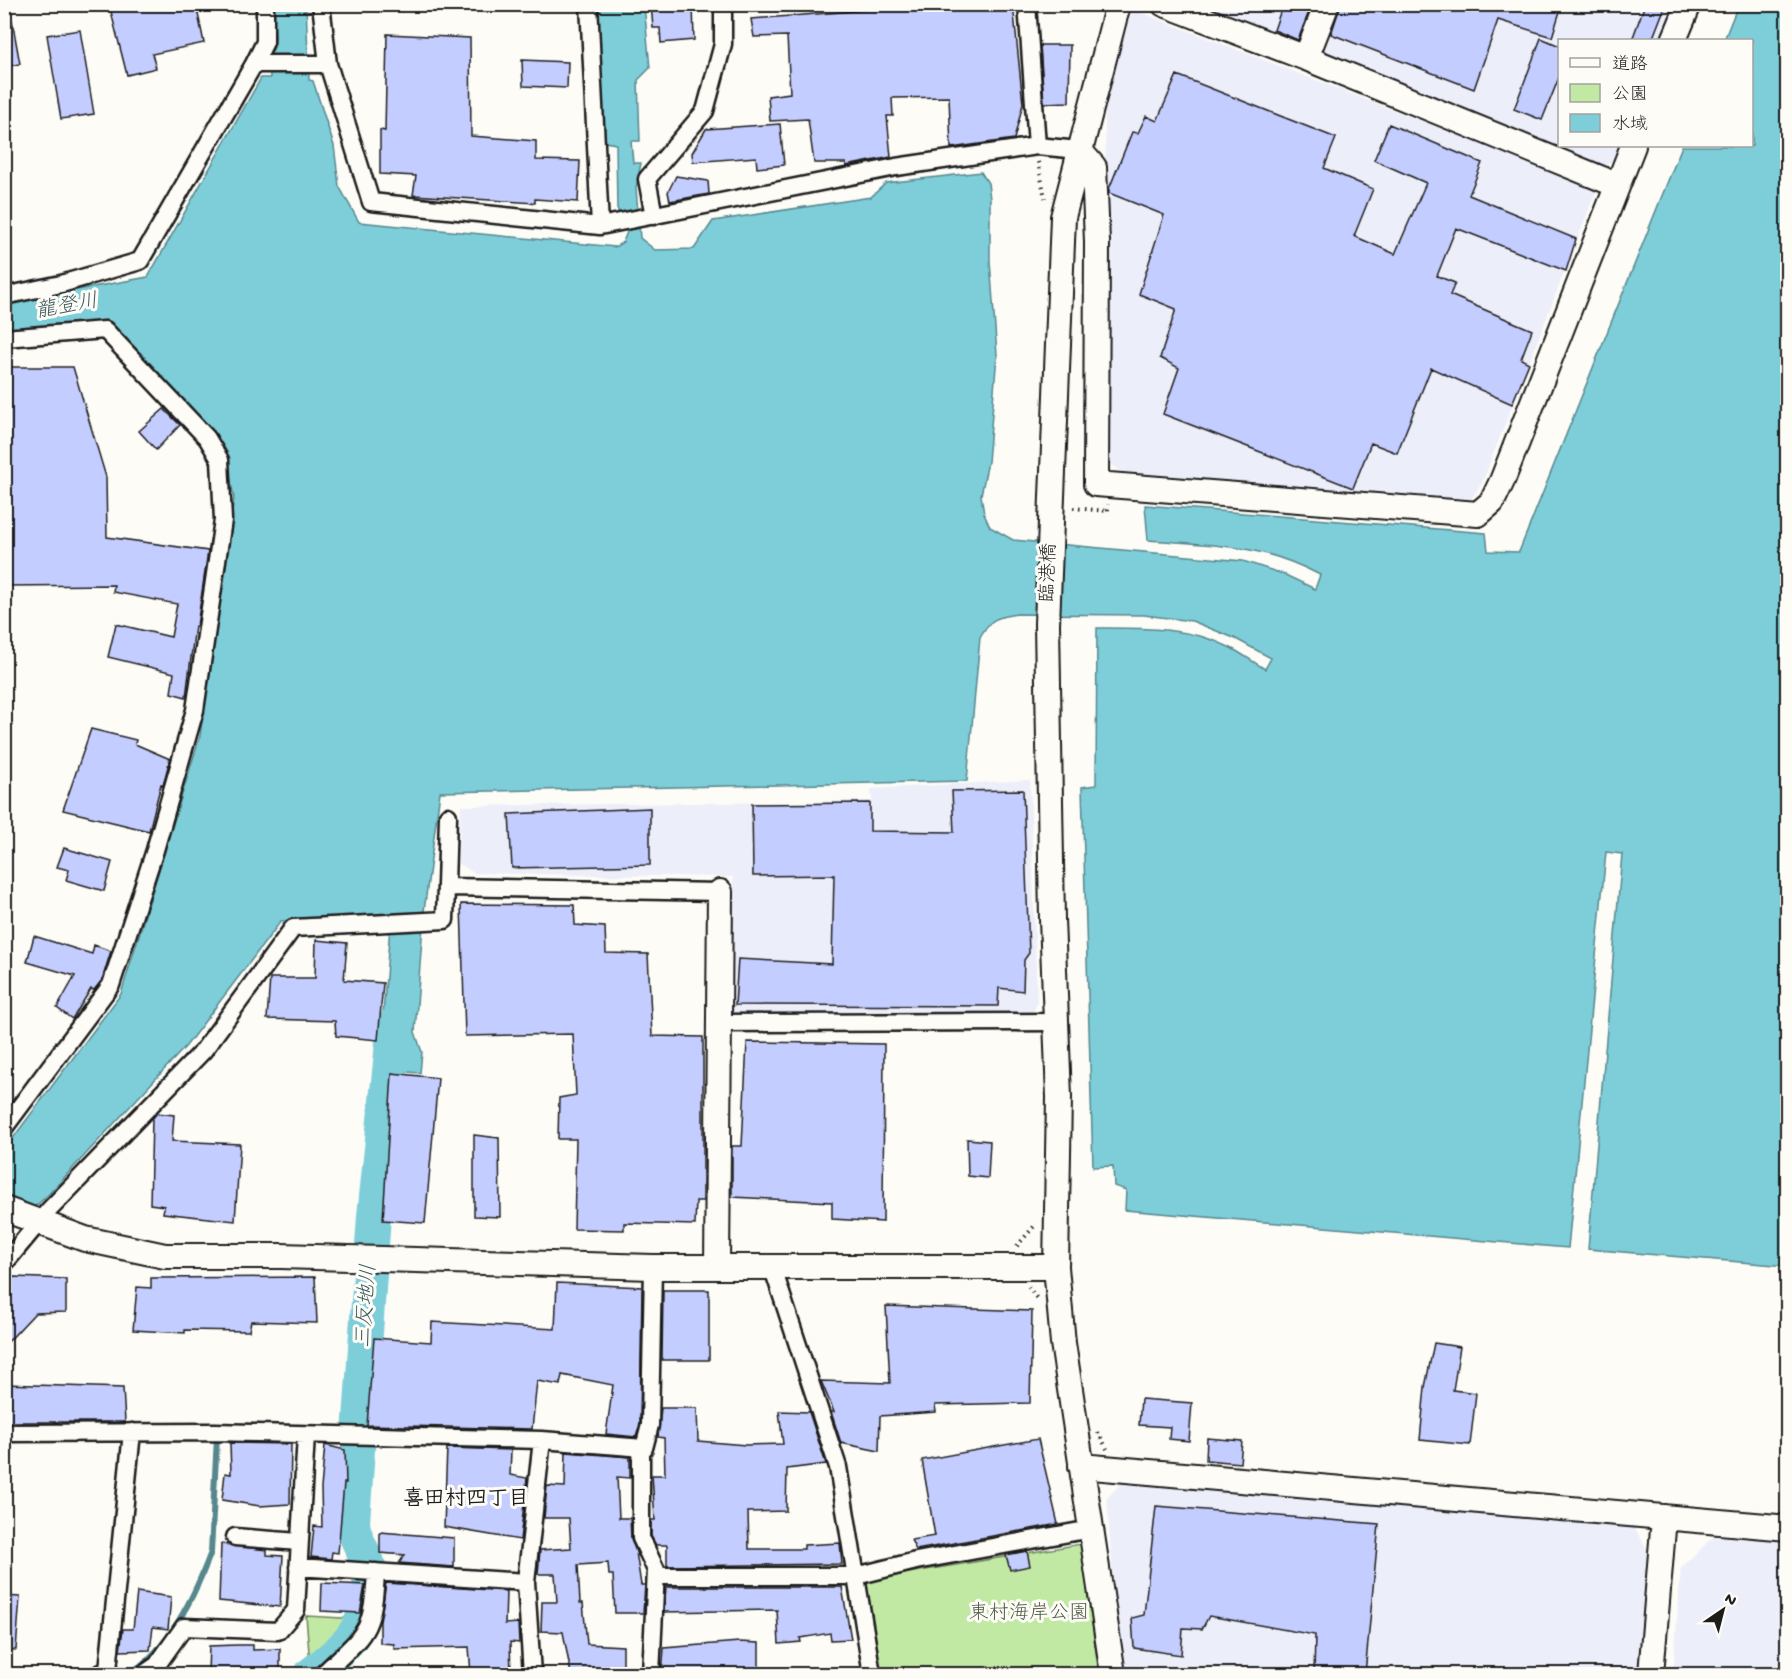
<svg xmlns="http://www.w3.org/2000/svg" width="1792" height="1679" font-family="'Gochi Hand','Klee One',sans-serif">
	<style>
		.built { fill: #eceef9 }
		.green { fill: #c1e9a4; stroke: #6e8260; stroke-width: 1.5 }
		.water { fill: #7eced9; stroke: #57878d; stroke-width: 1.5 }
		.lines { fill: none; stroke-linecap: round; stroke-linejoin: round }
		.stream { stroke: #57878d; stroke-width: 6 }
		.river { stroke: #7eced9; stroke-width: 34 }
		.building { fill: #c4cdff; stroke: #1c1c1c; stroke-width: 1.5 }
		.street-casing { stroke: #1c1c1c; stroke-width: 21 }
		.secondary-casing { stroke: #1c1c1c; stroke-width: 28 }
		.path { stroke: #1c1c1c; stroke-width: 4; stroke-dasharray: 1.5 4.5; stroke-linecap: butt }
		.street { stroke: #fdfcf7; stroke-width: 16 }
		.secondary { stroke: #fdfcf7; stroke-width: 24 }
		.labels { text-anchor: middle; dominant-baseline: central; stroke-width: 6; stroke-linejoin: round; paint-order: stroke }
		.street-label { font-size: 20px; fill: #1c1c1c; stroke: #fdfcf7 }
		.park-label { font-size: 20px; fill: #4e5a45; stroke: #fdfcf7 }
		.water-label { font-size: 21px; font-style: italic; fill: #3e5a5e; stroke: #fdfcf7 }
		.neighbourhood-label { font-size: 21px; font-weight: bold; fill: #1c1c1c; stroke: #fdfcf7 }
	</style>
	<rect width="100%" height="100%" fill="#fdfcf7"/>
	<filter id="ink" filterUnits="userSpaceOnUse"><feTurbulence type="fractalNoise" baseFrequency=".0167" numOctaves="2"/><feDisplacementMap in="SourceGraphic" scale="12" xChannelSelector="R" yChannelSelector="G"/><feConvolveMatrix kernelMatrix="1 2 1 2 8 2 1 2 1" color-interpolation-filters="sRGB"/></filter>
	<g filter="url(#ink)">
		<path class="built" d="M1201,5H1317L1301,45Z
			M1335,5H1675L1661,40H1560V146H1620L1614,160L1601,168L1328,57L1318,48Z
			M1132,9L1597,189L1482,483L1469,502L1122,472L1108,462L1105,107Z
			M1030,780L1037,1002L1033,1013L732,1012L733,877L474,873L458,863L461,806L872,801L871,789Z
			M1126,1478L1631,1522L1651,1556L1641,1674H1125L1115,1602L1107,1498Z
			M1714,1536L1787,1542V1674H1673L1681,1568Z"/>
		<path class="green" d="M1081,1544L1099,1674H880L866,1580Z
			M306,1616L359,1619V1627L320,1663L310,1664Z"/>
		<path class="water" d="M270,5H306L309,80L313,81L334,146L339,186L359,222L615,247L623,242L627,232L617,208L616,144L605,142L596,5H644L650,68L638,80L640,141H631L633,163H641L636,188L640,238L655,250L694,249L713,221L871,197L886,183L981,172L988,183L990,199V261L997,355L988,462L981,495L984,514L990,527L1013,540L1243,561L1283,574L1315,589L1320,575C1259,543 1214,545 1148,540L1145,505L1486,533L1488,551L1519,552L1682,146H1752V40H1724L1738,5H1787V1266L1588,1249L1622,854L1606,852L1568,1248L1125,1210L1126,1190L1114,1186L1113,1166L1093,1167L1082,787L1096,785L1097,628C1141,628 1189,627 1229,647C1241,653 1253,662 1265,669L1271,658L1234,638L1192,621L1144,615L1017,614C996,617 990,619 980,637L967,781L440,792L424,911L415,1032L422,1052L420,1073L382,1070L379,1064L391,914L281,921L186,1046L48,1195L5,1233L4,1150L121,994L200,736L234,498L226,453L215,437L111,322L5,331V303L148,277L261,78H270L269,56C282,41 271,22 270,5Z"/>
		<g class="lines">
			<path class="stream" d="M128,1674C169,1651 195,1595 211,1552L217,1437"/>
			<path class="river" d="M311,1674C343,1649 366,1632 369,1589C369,1582 371,1573 369,1566C364,1550 354,1539 353,1522L374,1216L394,1024"/>
		</g>
		<path class="building" d="M109,4H196L204,43L152,54L156,68L127,75Z
			M651,4H693L694,40L661,43L660,28H653Z
			M893,4H1013L1023,104L1014,139L951,148L949,97L892,98L893,116H887L891,157L846,166V163H814L808,119L770,121L768,96L790,93L787,36L754,37L751,19L893,8Z
			M1283,4H1312L1298,40L1274,30Z
			M1341,4H1550L1561,8L1552,37L1498,20L1474,89L1331,34Z
			M1645,4H1666L1652,40H1632Z
			M12,20L20,64L4,67V21Z
			M80,30L94,114L61,119L47,35Z
			M387,34L470,38L471,136L536,141V160L580,161L578,202L535,199V203L413,195L416,176L380,174V130L385,131Z
			M1541,38L1560,46V75L1542,120L1514,109Z
			M1040,45H1070L1069,102L1044,103Z
			M522,60L568,62L567,88L523,86Z
			M1177,75L1336,138L1324,168L1373,189L1354,236L1395,254L1426,183L1374,160L1389,124L1482,163L1469,195L1576,239L1566,271L1456,228L1437,276L1455,283L1450,295L1532,330L1521,359L1529,363L1512,404L1431,368L1397,453L1371,443L1353,488L1163,414L1179,368L1160,358L1176,309L1139,294L1164,215L1109,193V189L1132,132L1138,133L1146,116L1157,121Z
			M780,124L784,165L757,168L756,157L693,162L692,153L706,129Z
			M676,176L708,181L709,194L670,201L668,192Z
			M4,367H73L106,477L107,537L208,551L197,626H195L186,697L171,693L174,673L108,657L116,624L171,637L177,604L113,592L114,585L4,586Z
			M164,409L180,425L156,450L139,431Z
			M91,729L136,740L135,744L170,759L163,785L161,784L149,831L63,810Z
			M1023,790L1029,953L1024,960L1023,991L999,988L998,1006L735,1005L738,959L832,964L834,875L753,876L752,804L870,803V831L954,832L952,791Z
			M650,808V865L512,868L509,814Z
			M64,848L112,862L104,891L66,880L69,870L57,867Z
			M461,904L574,905L575,925L605,927L606,953L648,954L652,1036L703,1037V1201H696L695,1225L624,1223V1230L574,1229L576,1139H558L559,1098L576,1095L573,1034L465,1036Z
			M34,936L92,954L94,945L111,951L102,980L94,990L91,989L72,1019L57,1008L75,976L27,962Z
			M316,940L347,943L344,980L383,983L378,1040L336,1036L335,1021L267,1019L270,978H315Z
			M747,1042L884,1044L883,1222L832,1219V1202L732,1197V1146H742Z
			M392,1073L438,1078L425,1223L383,1220Z
			M157,1113L174,1115L172,1141L240,1144L235,1221L163,1213L164,1206L150,1204L152,1119Z
			M474,1135L499,1138L500,1217L474,1216Z
			M967,1139L990,1141L988,1178L968,1176Z
			M14,1277L66,1279V1312L35,1313L4,1346V1288Z
			M315,1277L317,1323L251,1321L249,1331L185,1330V1333L133,1330L137,1287L151,1288V1278Z
			M557,1283L642,1287L640,1424L636,1437L606,1434L613,1385L562,1375L560,1385L537,1381L532,1429L367,1425L374,1338L431,1342L432,1322L555,1329Z
			M663,1290H709V1360H662Z
			M886,1306L1032,1311L1030,1403L935,1405L936,1412L880,1416L879,1451L841,1443L831,1412H834L821,1381L890,1383Z
			M1434,1343L1460,1347L1453,1390L1476,1393L1470,1445L1420,1440L1425,1387Z
			M4,1384L123,1388L125,1422H4Z
			M1141,1399L1192,1403L1189,1441L1169,1439L1170,1427L1139,1425Z
			M661,1408H697L698,1441L746,1445L783,1444L779,1411L809,1412L826,1464L787,1469L786,1511L748,1512L749,1549H804V1545L840,1543L842,1564L667,1566V1545H656L651,1536V1520H655L652,1475H665L664,1438L658,1437Z
			M1207,1438L1242,1441L1240,1463L1206,1460Z
			M1038,1439L1058,1524L916,1550L911,1540L935,1536L922,1460Z
			M230,1443L291,1444L290,1504L260,1506L222,1500L225,1473L231,1474Z
			M325,1445L345,1450L346,1483H344L338,1553L332,1552L331,1559L311,1557L314,1526L322,1527L321,1488Z
			M447,1448L511,1450L510,1475L527,1478L520,1540L444,1527Z
			M566,1452L630,1457V1478L617,1477L619,1518H630L631,1538L636,1552L641,1585H645L643,1613H615L613,1575H609L608,1563L578,1565L580,1603H583L587,1644L623,1646V1674H571L563,1632L541,1631L542,1602H557L555,1574H538L540,1550L571,1548L569,1518H544L547,1486L565,1487Z
			M1156,1506L1379,1524L1365,1674H1314L1315,1635L1209,1616L1202,1629L1183,1628L1181,1655L1134,1648L1132,1618L1144,1615Z
			M380,1532L454,1538V1567L399,1563L405,1555L380,1553Z
			M221,1544L267,1550V1555L283,1556L280,1607L219,1601Z
			M1027,1551L1030,1566L1010,1570L1006,1555Z
			M322,1583L365,1585L360,1613L321,1611Z
			M386,1583L506,1591L505,1624L518,1623L519,1643L510,1642L511,1674H471L469,1647L394,1649V1644L380,1643V1622Z
			M666,1587H842L851,1639L831,1640L830,1633L800,1638L801,1642L779,1644L777,1610L664,1612Z
			M137,1592L171,1597L168,1629L153,1627L150,1650L120,1651L123,1629H133Z
			M4,1596L20,1597L16,1650L4,1649Z
			M739,1642L759,1643V1671L729,1669L730,1673L662,1674L664,1648Z
			M237,1645H253V1650L280,1649V1672H208L209,1646Z"/>
		<g class="lines">
			<g class="street-casing">
				<path id="street" d="M321,4L328,64L371,202L600,226L896,167L1037,146L1079,150
					M589,4L600,226
					M1027,4L1037,146
					M254,64L265,42V4
					M654,216L647,179L705,111L723,44V4
					M4,296L61,284L140,261L254,64H328
					M4,338L105,330L207,438L220,460L223,520L195,710L155,850L111,985L4,1128
					M448,887L720,892
					M719,1023L1056,1022
					M4,1264L49,1210L203,1051L293,928L445,920L448,816
					M773,1269L838,1467L872,1674
					M4,1433L215,1432L542,1440L644,1448L650,1425L653,1267
					M641,1448V1538L656,1570L651,1674
					M235,1537L299,1542
					M298,1567L526,1582
					M656,1576H856L916,1561L1091,1529
					M99,1674L108,1670L132,1432
					M144,1674L157,1665L184,1627L278,1631L296,1610L306,1435
					M323,1674C365,1633 373,1634 376,1572
					M532,1674L526,1582L542,1440"/>
			</g>
			<g class="secondary-casing">
				<path id="secondary" d="M1164,4L1306,58L1617,185
					M1674,40L1689,4
					M1306,58L1327,4
					M1079,150L1094,167L1097,242L1096,484L1478,514L1492,502L1502,481L1633,146
					M4,1209L85,1239L165,1256H281L653,1267H1056
					M717,1267L720,892
					M1081,1466L1788,1528
					M1113,1674L1063,1343L1056,1267L1059,1097L1052,919L1047,624L1063,217L1118,4
					M1651,1674L1664,1517"/>
			</g>
			<path class="path" d="M1038,162L1045,198
				M1073,508L1108,511V504
				M1017,1246L1036,1224
				M1028,1287L1038,1300
				M1098,1432L1107,1449"/>
			<use href="#street" class="street"/>
			<use href="#secondary" class="secondary"/>
		</g>
	</g>
	<g class="labels">
		<g class="street-label">
			<text transform="translate(1050 573) rotate(-88)">臨港橋</text>
		</g>
		<g class="park-label">
			<text x="1029" y="1614">東村海岸公園</text>
		</g>
		<g class="water-label">
			<text transform="translate(67 308) rotate(-10)">龍登川</text>
			<text transform="translate(368 1306) rotate(-86)">三反地川</text>
		</g>
		<g class="neighbourhood-label">
			<text x="466" y="1500">喜田村四丁目</text>
		</g>
	</g>
	<rect width="1792" height="1679" fill="none" stroke="#fdfcf7" stroke-width="24"/>
	<rect x="12" y="12" width="1768" height="1655" fill="none" stroke="#1c1c1c" stroke-width="2" filter="url(#ink)"/>
	<rect x="1558" y="39" width="195" height="108" fill="#fdfcf7" stroke="#a3a29f" stroke-width="1.5"/>
	<rect x="1570" y="58" width="30" height="9" fill="#fdfcf7" stroke="#a3a29f" stroke-width="1.5"/>
	<text x="1612" y="69" font-size="18" fill="#1c1c1c">道路</text>
	<rect x="1570" y="84" width="30" height="18" fill="#c1e9a4" stroke="#a3a29f" stroke-width="1.5"/>
	<text x="1612" y="99" font-size="18" fill="#1c1c1c">公園</text>
	<rect x="1570" y="114" width="30" height="18" fill="#7eced9" stroke="#a3a29f" stroke-width="1.5"/>
	<text x="1612" y="129" font-size="18" fill="#1c1c1c">水域</text>
	<g transform="translate(1723 1610) rotate(35)" stroke="#fdfcf7" stroke-width="4.5" paint-order="stroke">
	<path d="M0-4.5L10 22L0 15L-10 22Z" fill="#1c1c1c"/>
	<text y="-9" font-size="16" font-weight="bold" text-anchor="middle" fill="#1c1c1c">N</text>
	</g>
</svg>
